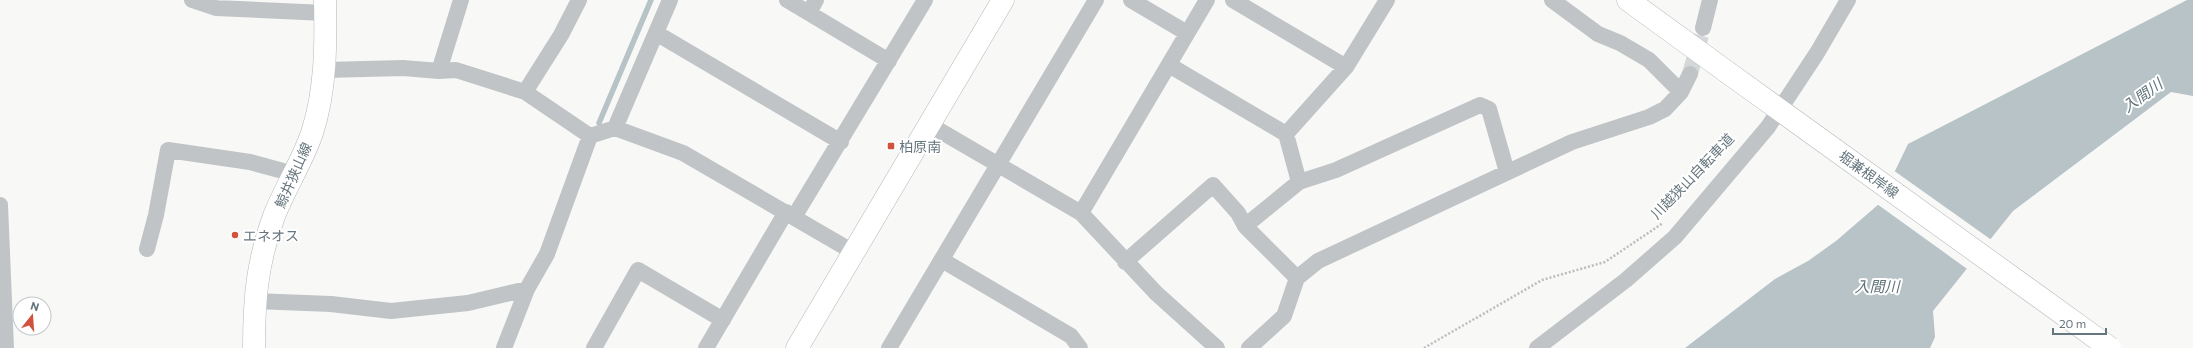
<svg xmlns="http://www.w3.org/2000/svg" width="2193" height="348" font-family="Commissioner,'Noto Sans JP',sans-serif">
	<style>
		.water { fill: #b7c3c6 }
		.pier { fill: #f8f8f6 }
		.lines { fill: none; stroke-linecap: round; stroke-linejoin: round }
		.stream { stroke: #b7c3c6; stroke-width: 5.5 }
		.street-tunnel { stroke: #d4d8d8; stroke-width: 16; stroke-dasharray: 16 8; stroke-linecap: butt }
		.secondary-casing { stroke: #b3b8bc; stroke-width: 23 }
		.path { stroke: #babdbf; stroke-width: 2.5; stroke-dasharray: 2 2; stroke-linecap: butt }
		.street { stroke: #c0c4c7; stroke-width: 16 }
		.secondary { stroke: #fff; stroke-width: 22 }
		.secondary-bridge-casing { stroke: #b3b8bc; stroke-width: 23; stroke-linecap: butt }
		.secondary-bridge { stroke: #fff; stroke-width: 22 }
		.poi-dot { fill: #d1533d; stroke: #fff; stroke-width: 1.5 }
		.labels { text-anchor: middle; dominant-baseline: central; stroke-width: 4; stroke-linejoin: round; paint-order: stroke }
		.poi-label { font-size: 14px; fill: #66767e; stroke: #fff; text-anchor: start }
		.street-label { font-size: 14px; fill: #66767e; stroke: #fff }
		.water-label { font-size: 15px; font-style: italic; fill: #617478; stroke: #fff }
	</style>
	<rect width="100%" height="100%" fill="#f8f8f6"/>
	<path class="water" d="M2187,0H2193V96L2171,92L2013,211L1933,311L1935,337L1930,348H1685L1775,279L1808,261L1836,241L1879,204L1908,144Z"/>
	<path class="pier" d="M1893,170L1993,241L1970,271L1877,204Z"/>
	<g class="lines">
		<path class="stream" d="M599,123L651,0"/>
		<path class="street-tunnel" d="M1690,74L1703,28"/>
		<g class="secondary-casing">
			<path id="secondary" d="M1628,0L1727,72
				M254,348C254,299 257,263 274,216C285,188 302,162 312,133C326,90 326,44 325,0
				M797,348L1003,0"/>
		</g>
		<path class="path" d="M1424,348L1542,280L1605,262L1663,223"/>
		<path class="street" d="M192,0L216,8L325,13
			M787,0L889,61
			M1131,0L1187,33
			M1233,0L1346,67
			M1552,0L1598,34L1620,43L1649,60L1681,92
			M809,13L816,0
			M1703,28L1710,0
			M656,33L841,142
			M1169,65L1286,134L1299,182L1245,226L1297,278
			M325,70L403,68L439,71L456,70L525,92L590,136L615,128L683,153L855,253
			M439,71L461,0
			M525,92L561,35L579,0
			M930,125L1081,213L1156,293L1217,348
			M615,128L670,0
			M1286,134L1346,67L1387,0
			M1299,182L1336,170L1480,105L1489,109L1507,172
			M0,205L6,348
			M1081,213L1207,0
			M794,217L925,0
			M147,249L156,215L168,150L250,162L294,174
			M942,260L1071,336L1080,348
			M1125,262L1213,185L1238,213L1245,226
			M254,301L331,304L391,311L468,303L527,289L547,254L590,136
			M504,348L527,289
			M594,348L638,270L723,320
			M706,348L786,212
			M889,348L1096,0
			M1249,348L1284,316L1297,278L1318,261L1572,142L1649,117L1665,109L1681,92L1690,74
			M1537,348L1626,280L1675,237L1768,127L1817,53L1848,0"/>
		<use href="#secondary" class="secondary"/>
		<g class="secondary-bridge-casing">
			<path id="secondary-bridge" d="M1727,72L2110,348"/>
		</g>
		<use href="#secondary-bridge" class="secondary-bridge"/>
	</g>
	<g class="poi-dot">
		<rect x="887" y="142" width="8" height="8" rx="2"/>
		<circle cx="235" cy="235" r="4"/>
	</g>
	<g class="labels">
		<g class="poi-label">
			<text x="899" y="146">柏原南</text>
			<text x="243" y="235">エネオス</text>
		</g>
		<g class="street-label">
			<text transform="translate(1869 174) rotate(36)">堀兼根岸線</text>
			<text transform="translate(293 175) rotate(-66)">鯨井狭山線</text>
			<text transform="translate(1692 176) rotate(-46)">川越狭山自転車道</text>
		</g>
		<g class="water-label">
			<text transform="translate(2142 95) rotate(-36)">入間川</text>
			<text x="1877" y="286">入間川</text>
		</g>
	</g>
	<g transform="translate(32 316) rotate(17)"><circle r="19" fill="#ffffff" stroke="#c2c8cb"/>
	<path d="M0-3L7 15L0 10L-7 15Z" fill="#d1533d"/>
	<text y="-6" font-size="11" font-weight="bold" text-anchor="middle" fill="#66767e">N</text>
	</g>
	<path d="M2053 328v6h53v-6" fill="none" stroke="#66767e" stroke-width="2"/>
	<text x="2059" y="328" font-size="12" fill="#66767e" stroke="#ffffff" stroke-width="3" paint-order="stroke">20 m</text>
</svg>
